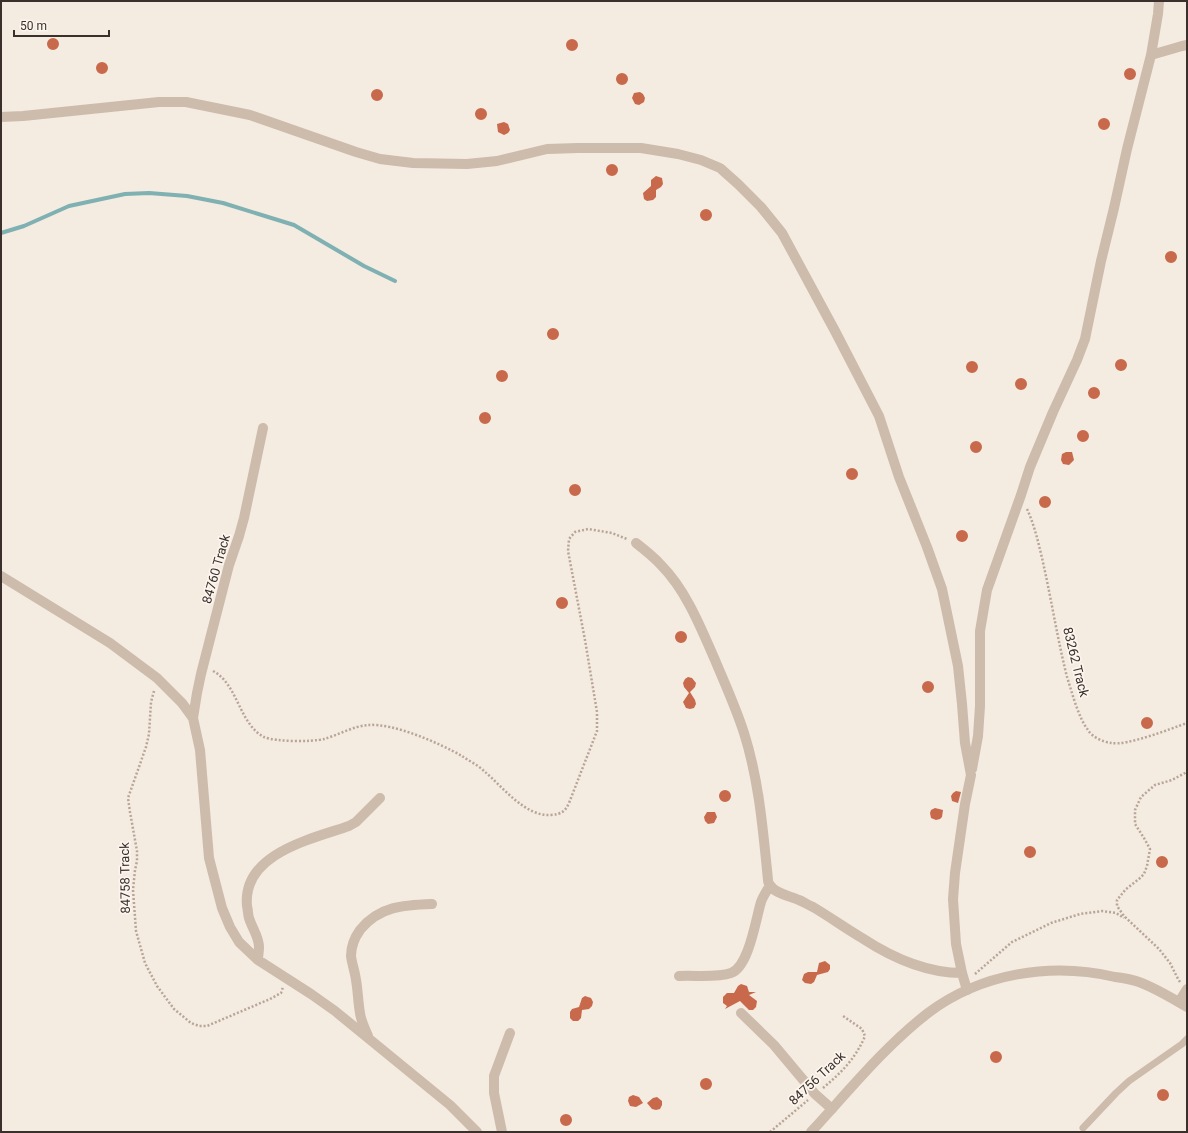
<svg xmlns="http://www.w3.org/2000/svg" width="1188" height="1133" font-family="Roboto,sans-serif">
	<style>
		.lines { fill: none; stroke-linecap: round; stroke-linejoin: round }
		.stream { stroke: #7fb0b2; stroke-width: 4 }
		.building { fill: #c8694b }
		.path { stroke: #b9a596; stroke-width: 2.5; stroke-dasharray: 2 2; stroke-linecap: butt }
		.service { stroke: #cdbbac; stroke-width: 7 }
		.minor { stroke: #cdbbac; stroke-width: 10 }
		.tertiary { stroke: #cdbbac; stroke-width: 10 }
		.labels { text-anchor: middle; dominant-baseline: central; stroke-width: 3.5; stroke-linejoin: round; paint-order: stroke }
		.street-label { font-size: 13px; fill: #3b302b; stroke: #fbf5ee }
	</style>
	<rect width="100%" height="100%" fill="#f4ebe1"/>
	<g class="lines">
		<path class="stream" d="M1,233L24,226L69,206L125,194L149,193L187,196L223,203L294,225L364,266L395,281"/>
	</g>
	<path class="building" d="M47 44a6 6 0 1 1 12 0a6 6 0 1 1-12 0Z
		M566 45a6 6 0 1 1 12 0a6 6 0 1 1-12 0Z
		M96 68a6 6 0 1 1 12 0a6 6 0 1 1-12 0Z
		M1124 74a6 6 0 1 1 12 0a6 6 0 1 1-12 0Z
		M616 79a6 6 0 1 1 12 0a6 6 0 1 1-12 0Z
		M371 95a6 6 0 1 1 12 0a6 6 0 1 1-12 0Z
		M640,92L643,94L645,98L644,102L639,105L635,104L632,98L634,93Z
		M475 114a6 6 0 1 1 12 0a6 6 0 1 1-12 0Z
		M1098 124a6 6 0 1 1 12 0a6 6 0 1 1-12 0Z
		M504,122L508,124L510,130L508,133L504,135L498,132L497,124Z
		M606 170a6 6 0 1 1 12 0a6 6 0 1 1-12 0Z
		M656,176L662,178L663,184L661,187L656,190V197L653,200L647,201L644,199L643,193L651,186V180Z
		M700 215a6 6 0 1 1 12 0a6 6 0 1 1-12 0Z
		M1165 257a6 6 0 1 1 12 0a6 6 0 1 1-12 0Z
		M547 334a6 6 0 1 1 12 0a6 6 0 1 1-12 0Z
		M1115 365a6 6 0 1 1 12 0a6 6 0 1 1-12 0Z
		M966 367a6 6 0 1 1 12 0a6 6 0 1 1-12 0Z
		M496 376a6 6 0 1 1 12 0a6 6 0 1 1-12 0Z
		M1015 384a6 6 0 1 1 12 0a6 6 0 1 1-12 0Z
		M1088 393a6 6 0 1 1 12 0a6 6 0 1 1-12 0Z
		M479 418a6 6 0 1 1 12 0a6 6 0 1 1-12 0Z
		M1077 436a6 6 0 1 1 12 0a6 6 0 1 1-12 0Z
		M970 447a6 6 0 1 1 12 0a6 6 0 1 1-12 0Z
		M1066,452H1072L1074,460L1069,465L1063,464L1061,460L1062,454Z
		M846 474a6 6 0 1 1 12 0a6 6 0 1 1-12 0Z
		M569 490a6 6 0 1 1 12 0a6 6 0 1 1-12 0Z
		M1039 502a6 6 0 1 1 12 0a6 6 0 1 1-12 0Z
		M956 536a6 6 0 1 1 12 0a6 6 0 1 1-12 0Z
		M556 603a6 6 0 1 1 12 0a6 6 0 1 1-12 0Z
		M675 637a6 6 0 1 1 12 0a6 6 0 1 1-12 0Z
		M688,677L692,678L696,683L695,687L690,692L695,700L696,704L694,708L690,709L686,708L683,702L689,693L684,687L683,683L685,679Z
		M922 687a6 6 0 1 1 12 0a6 6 0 1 1-12 0Z
		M1141 723a6 6 0 1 1 12 0a6 6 0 1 1-12 0Z
		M719 796a6 6 0 1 1 12 0a6 6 0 1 1-12 0Z
		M956,791L961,792L958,803L952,801L951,796L953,793Z
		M935,808L943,810L942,817L940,819L936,820L931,818L930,813L931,810Z
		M707,812H715L717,817L714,823L708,824L705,821L704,817Z
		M1024 852a6 6 0 1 1 12 0a6 6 0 1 1-12 0Z
		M1156 862a6 6 0 1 1 12 0a6 6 0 1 1-12 0Z
		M825,961L830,965V969L828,972L817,975L814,982L811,984L805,983L802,980L804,974L808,972H817L819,963Z
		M741,984L747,986L749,992H756L749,995L757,1001L756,1007L753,1010H749L740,1001L725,1009L727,1006L723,1003V997L727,993H734L738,986Z
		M585,996L591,998L593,1002L592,1006L589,1009L582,1010L581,1018L578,1021H573L570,1018V1012L572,1009L579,1007L582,998Z
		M990 1057a6 6 0 1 1 12 0a6 6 0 1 1-12 0Z
		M700 1084a6 6 0 1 1 12 0a6 6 0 1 1-12 0Z
		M1157 1095a6 6 0 1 1 12 0a6 6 0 1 1-12 0Z
		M633,1095L639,1097L643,1103L636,1107L630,1106L628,1101L629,1097Z
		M657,1097L662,1101V1105L660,1109L656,1110L652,1109L647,1103L653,1098Z
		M560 1120a6 6 0 1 1 12 0a6 6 0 1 1-12 0Z"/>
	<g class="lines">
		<path class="path" d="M1027,509C1034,524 1038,541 1042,558C1051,597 1057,637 1067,677C1072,692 1078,717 1088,730C1092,737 1103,742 1111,743C1127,746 1170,729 1187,723
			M213,671C238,684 239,724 264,737C276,742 312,742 324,739C338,735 354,726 368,725C394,723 439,743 462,756C469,761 478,765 484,771C502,786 525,817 551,815C561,814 565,812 569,803L597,731V712L585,640L568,551L569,539L575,532L588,529L612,533L627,539
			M154,691L151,702L149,734L146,747L128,798L130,812L137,851V861L135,870L133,890L136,931L145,963L157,986L174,1009L191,1023L199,1026H207L270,999L281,993L283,987
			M975,974L1012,942L1051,923L1080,914L1102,911L1116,913L1124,918
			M1180,982L1177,977L1170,963L1159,949L1124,916L1117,906V900L1126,889L1139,879L1144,874L1147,866L1150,849L1144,838L1135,824V810L1141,797L1155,785L1172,780L1185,773L1187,771
			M823,1088C841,1073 856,1058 865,1036L862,1029L843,1016
			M770,1132L808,1100"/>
		<path class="service" d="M1083,1128L1116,1093L1129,1081L1182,1044L1187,1039"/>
		<path class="minor" d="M1151,55L1182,46L1187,45
			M1,117L23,116L159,102H186L250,115L356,152L380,159L413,163L467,164L497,161L547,149L578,148H641L678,154L701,160L720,168L738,184L761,207L782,233L835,331L879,416L899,477L927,547L942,589L958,666L962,704L965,743L971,775L965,804L955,873L953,899L956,944L962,973L967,990
			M636,543C645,550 654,557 661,565C686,590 701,628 715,660C725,684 736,708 744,733C759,780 763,830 768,880C768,881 769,884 770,885C775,894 791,896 799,900C804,902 808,905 813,907C830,917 845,928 862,938C891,957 927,973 962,973
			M1,576L110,643L157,678L182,703L193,718L200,750L209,858L222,908L230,927L239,942L258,960L311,994L335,1011L450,1105L477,1132
			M193,718L197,693L201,674L229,565L239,536L244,518L263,428
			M972,769L978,736L980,706V631L987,590L1021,495L1030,467L1053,412L1077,360L1085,339L1101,261L1114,208L1127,149L1151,55L1158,14L1159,1
			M258,960C258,956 259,951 259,947C259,937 252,928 249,918C248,915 248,910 247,906C242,854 311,839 349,826L356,822L380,798
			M679,976C695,975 716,978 731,973C749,967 756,918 761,902C763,896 767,891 770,885
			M1179,1002L1187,989
			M741,1013L774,1045L815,1094L832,1109
			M368,1036C365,1029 361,1021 360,1013C358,1002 358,991 356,980C355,972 352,964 351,956C351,947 355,937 360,930C379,906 404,905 432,904
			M502,1132L494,1093V1076L510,1033"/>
		<path class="tertiary" d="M811,1132C848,1092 885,1046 928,1013C981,973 1051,962 1115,977C1123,978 1131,979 1139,982C1155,988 1172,998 1187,1007"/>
	</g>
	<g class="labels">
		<g class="street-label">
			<text transform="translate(216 569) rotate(-74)">84760 Track</text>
			<text transform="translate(1076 662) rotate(76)">83262 Track</text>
			<text transform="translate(125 878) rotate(-91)">84758 Track</text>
			<text transform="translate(817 1078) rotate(-43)">84756 Track</text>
		</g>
	</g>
	<rect width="1188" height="1133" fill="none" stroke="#3b302b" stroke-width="4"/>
	<path d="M14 30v6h95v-6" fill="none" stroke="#3b302b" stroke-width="2"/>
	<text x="20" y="30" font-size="12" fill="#3b302b" stroke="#fbf5ee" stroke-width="3" paint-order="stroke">50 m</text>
</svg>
